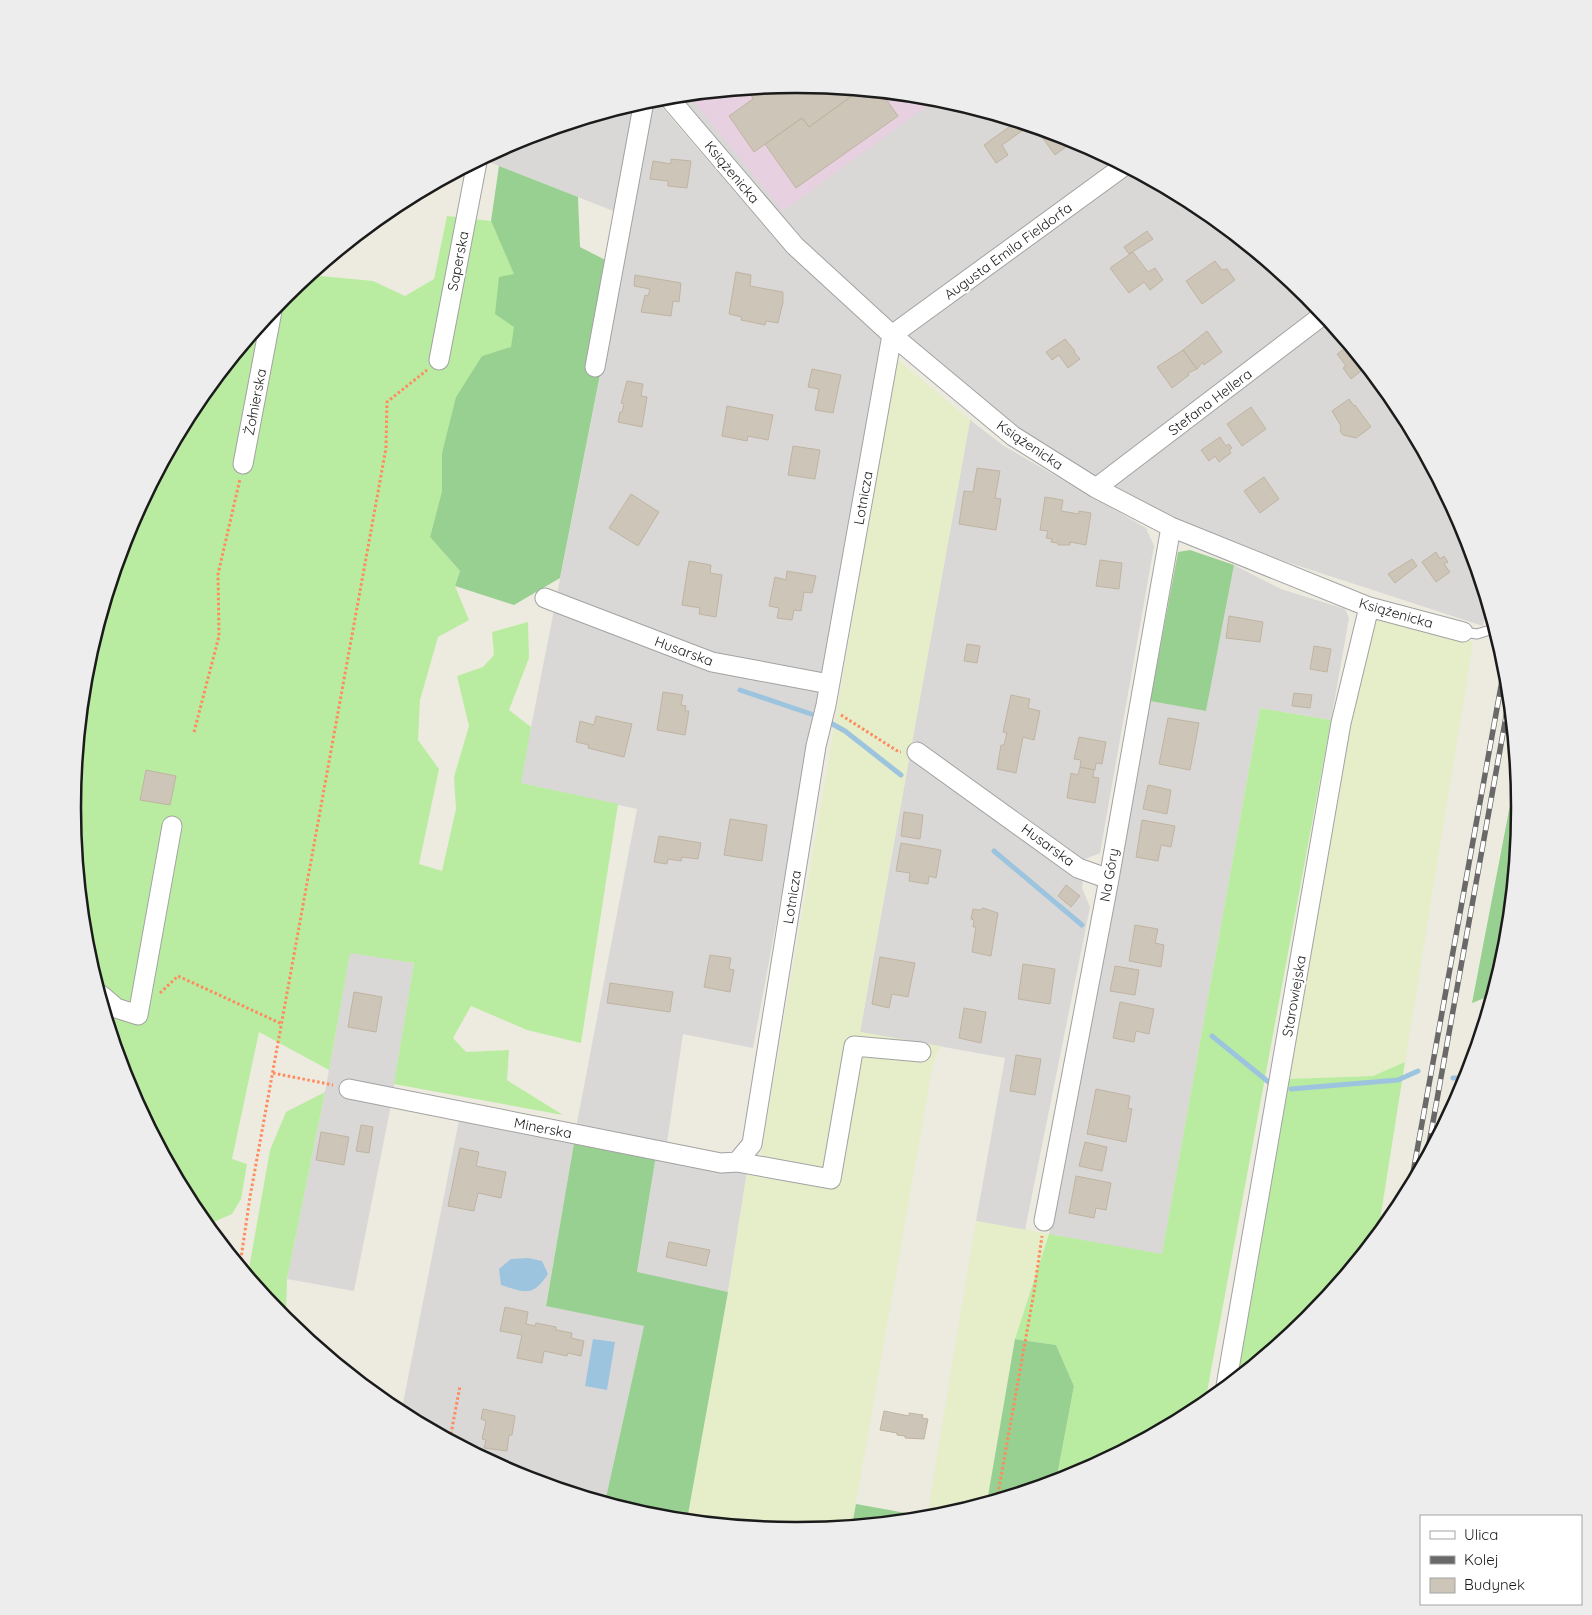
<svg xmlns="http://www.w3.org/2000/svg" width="1592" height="1615" font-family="Quicksand,sans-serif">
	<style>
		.residential { fill: #d9d8d7 }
		.industrial { fill: #e7d0df }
		.farmland { fill: #e5eec8 }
		.grass { fill: #b9eca0 }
		.forest { fill: #98d091 }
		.water { fill: #9cc4df }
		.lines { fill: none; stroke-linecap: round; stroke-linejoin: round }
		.stream { stroke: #9cc4df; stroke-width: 5 }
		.building { fill: #cdc5b8; stroke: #c0b4a1 }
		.lane-casing { stroke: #a2a2a2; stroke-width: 11 }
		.street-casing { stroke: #a2a2a2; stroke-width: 21 }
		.path { stroke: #ff8a5e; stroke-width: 3; stroke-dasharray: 2.5 2.5; stroke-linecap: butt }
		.lane { stroke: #fff; stroke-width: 9 }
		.street { stroke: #fff; stroke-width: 19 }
		.rail-casing { stroke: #696969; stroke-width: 5.5 }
		.rail { stroke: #fff; stroke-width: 4; stroke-dasharray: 11; stroke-linecap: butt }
		.labels { text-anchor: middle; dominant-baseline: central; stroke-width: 4.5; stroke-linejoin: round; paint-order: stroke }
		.street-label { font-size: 14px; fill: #1b1b1b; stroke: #fff }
		.rim { fill: none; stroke: #1b1b1b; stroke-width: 2.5 }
	</style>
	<rect width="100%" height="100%" fill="#edebdf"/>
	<path class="residential" d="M796,84L937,98L1073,139L1198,206L1308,296L1398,406L1465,531L1487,605L1483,626L1167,523L1016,432L802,241L678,96Z
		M654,98L778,242L884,339L753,1048L683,1034L665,1156L747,1172L728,1292L637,1273L658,1142L576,1128L637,809L520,783L631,218L484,160L485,158L519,139Z
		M970,420L1004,446L1146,528L1154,546L1100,853L1085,859L1082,888L1090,907L1025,1230L976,1221L1005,1058L860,1032Z
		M1234,565L1281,589L1345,609L1349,618L1331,720L1260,708L1162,1255L1049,1234L1150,701L1206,711Z
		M350,952L414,963L390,1110L354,1291L287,1279L325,1092Z
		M459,1120L574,1143L546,1305L644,1326L605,1502L519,1476L401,1413Z"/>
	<path class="industrial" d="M796,84L938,98L783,211L688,95Z"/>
	<path class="farmland" d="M897,359L970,420L860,1032L940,1046L933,1063L852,1525L796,1531L687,1520L728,1292L747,1172L761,1155Z
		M1370,608L1473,642L1405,1062L1373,1076L1287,1079Z
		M976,1221L1049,1234L1015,1339L987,1502L937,1517L927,1518Z"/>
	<path class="grass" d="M447,216L491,221L515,275L514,354L442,453V491L430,537L460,571L455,586L469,620L438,637L420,700L418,740L439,769L419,864L442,871L456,809L454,777L469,726L457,676L483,667L494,655L492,632L528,622L529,658L509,710L531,727L521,783L618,804L581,1043L527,1030L471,1006L453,1038L466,1052L509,1050L507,1080L563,1115L394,1084L414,963L350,953L329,1070L259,1032L232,1159L247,1164L241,1199L232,1214L207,1225L194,1209L127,1084L86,948L73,807L86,666L128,530L195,405L285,296L310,275L373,281L405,296L434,279Z
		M1260,708L1331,720L1205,1403L1198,1409L1073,1476L1056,1481L1074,1386L1056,1345L1015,1339L1049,1234L1162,1254Z
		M1405,1062L1378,1233L1307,1319L1236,1378L1254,1280L1287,1079L1373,1076Z
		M325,1092L287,1279L286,1314L283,1317L248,1274L270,1150L286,1112Z"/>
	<path class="forest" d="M499,166L578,197L580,247L621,268L560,578L514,605L455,586L460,571L430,537L442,491V453L456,397L482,356L511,347L514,327L495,314L499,277L514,274L491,221Z
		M1190,550L1234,565L1206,711L1150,701L1178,552Z
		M1516,774L1519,808L1506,949L1492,995L1472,1003Z
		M574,1143L656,1155L637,1272L728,1292L687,1520L655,1517L605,1502L644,1326L546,1306Z
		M1015,1339L1056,1345L1074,1386L1056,1481L987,1502Z
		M856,1504L928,1517L927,1518L852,1525Z"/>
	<path class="water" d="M528,1258L542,1261L548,1274C533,1297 525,1293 501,1285L499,1269L511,1259Z
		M593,1339L615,1342L607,1390L585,1386Z"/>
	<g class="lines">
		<path class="stream" d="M740,690L811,714
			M827,721L845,731L901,775
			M994,851L1082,925
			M1212,1036L1271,1084
			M1453,1078H1461L1469,1068
			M1291,1089L1398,1080L1418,1071"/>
	</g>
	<path class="building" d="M796,84L860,90L809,127L802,118L754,152L729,116L753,99L751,95L759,89L762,93L771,86Z
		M860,90L881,92L898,116L796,188L765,144L802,118L809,127Z
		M1016,122L1029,126L1002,145L1008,155L996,163L984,145Z
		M1038,129L1073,139L1075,140L1055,155L1037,130Z
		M671,159L691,161L687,188L668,186V181L650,179L653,161L671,164Z
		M1147,231L1153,239L1129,254L1124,247Z
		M1133,252L1148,272L1155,268L1163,280L1150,290L1144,282L1129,293L1110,268Z
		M1215,261L1222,270L1227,269L1235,280L1202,304L1186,281Z
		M736,272L751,275L750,286L783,292V302L778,323L766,321L765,325L741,320L742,317L729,314Z
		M635,275L681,283L679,302L673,301L671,316L641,312L645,295L648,296L650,289L634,286Z
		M1207,331L1222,352L1204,365L1203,362L1197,369L1183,350Z
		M1065,339L1075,351L1074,352L1080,359L1068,368L1059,355L1052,360L1046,352Z
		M1348,346L1366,367L1351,379L1343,368L1346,366L1337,354Z
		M1183,350L1197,369L1188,373L1189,375L1172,388L1157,367Z
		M812,369L841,375L833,413L815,410L819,389L808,387Z
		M627,381L643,384L641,396L647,397L642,427L618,422L620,412H622L624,404L621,403Z
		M1349,399L1354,406L1355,405L1371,427L1356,438L1343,435L1340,431L1341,426L1332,411Z
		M727,406L773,415L768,440L748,436L747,441L722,436Z
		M1251,407L1266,429L1242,446L1227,424Z
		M1220,437L1226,446L1229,444L1232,448L1229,450L1231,453L1219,462L1215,456L1209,461L1201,450Z
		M793,446L820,450L815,479L788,475Z
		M977,468L1000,471L995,498L1001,499L996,530L959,524L964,491L973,492Z
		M1264,477L1279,499L1260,513L1244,491Z
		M631,494L659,512L638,546L609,528Z
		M1045,497L1063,500L1061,511L1079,514V511L1091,513L1086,545L1070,542V545H1058V543L1051,542L1052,539L1046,538L1048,531L1040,530Z
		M1436,552L1440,559L1444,556L1448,562L1444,564L1450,572L1436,582L1422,562Z
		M1412,559L1417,566L1395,583L1388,574Z
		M1100,560L1122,563L1119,589L1096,586Z
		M689,561L711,565L710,573L722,575L716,617L699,614L700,608L682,605Z
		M787,571L816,576L812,593L804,592L801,611L794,610L792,620L777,618L779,608L769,606L775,577L786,580Z
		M1229,616L1263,622L1260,642L1226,638Z
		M967,644L980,646L977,663L964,661Z
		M1314,646L1331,649L1327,672L1310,669Z
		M663,692L683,695L681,705L686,706L685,711H689L685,735L657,730Z
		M1294,693L1312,695L1310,708L1292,706Z
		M1011,695L1030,699L1028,708L1040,711L1034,740L1023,737L1016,773L997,769L1001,745H1004L1007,733L1003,732Z
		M596,716L632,724L624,757L588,748L589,745L576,742L580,721L594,725Z
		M1168,718L1199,723L1190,770L1159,764Z
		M1079,737L1106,742L1102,764L1096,763L1095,770L1080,767L1081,760L1074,759Z
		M1080,767L1094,770L1093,777L1099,778L1095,803L1067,798L1071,773L1078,775Z
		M146,770L176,776L170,805L140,800Z
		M1148,785L1171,790L1167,814L1143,809Z
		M904,812L923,815L920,839L901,836Z
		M730,819L767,825L762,861L724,855Z
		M1142,820L1175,826L1171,847L1161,845L1158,861L1136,857Z
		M659,836L701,843L698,859L682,857L681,861L668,859L667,864L654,862Z
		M901,843L941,850L936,878L929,876L928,884L909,881L910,873L896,871Z
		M1066,885L1080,896L1071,907L1058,896Z
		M983,908L998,913L991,956L972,952L976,927H973L974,920L971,919L973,909L980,910Z
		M1135,925L1158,929L1155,943L1164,945L1161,967L1129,961Z
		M710,955L731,958L729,969L734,970L730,992L704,987Z
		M880,957L915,963L908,997L892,994L889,1008L872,1004Z
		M1023,964L1055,969L1050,1004L1018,999Z
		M1115,966L1139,970L1135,995L1110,991Z
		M610,983L673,992L670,1012L607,1003Z
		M354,992L382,997L376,1032L348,1027Z
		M1120,1002L1154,1009L1149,1034L1136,1031L1134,1042L1113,1038Z
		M964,1008L986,1012L981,1043L959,1038Z
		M1016,1055L1041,1059L1035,1095L1010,1091Z
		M1096,1089L1130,1096L1128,1108L1132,1109L1126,1142L1087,1134Z
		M361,1125L373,1127L369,1153L356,1151Z
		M321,1132L349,1137L344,1165L316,1160Z
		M1085,1142L1107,1147L1102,1171L1079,1166Z
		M460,1148L479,1152L476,1166L506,1172L501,1198L478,1193L474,1211L448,1206Z
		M1076,1176L1111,1183L1106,1210L1096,1208L1094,1218L1069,1213Z
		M669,1242L710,1250L706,1266L666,1257Z
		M505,1307L528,1312L526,1324L535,1326L536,1323L556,1327V1330L572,1333L571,1338L584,1341L581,1356L568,1353L567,1356L544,1351L542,1363L517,1358L522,1335L500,1331Z
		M483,1409L515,1416L512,1435H509L507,1451L484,1448L486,1440L482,1439L486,1421L481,1419Z
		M884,1411L909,1416V1413L923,1415L922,1418L928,1419L924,1439L905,1438V1436L897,1435V1433L880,1430Z"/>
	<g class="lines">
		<g class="lane-casing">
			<path id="lane" d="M1463,632L1477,634L1490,630"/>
		</g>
		<g class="street-casing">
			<path id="street" d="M668,97L795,246L892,335L1013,436L1096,488L1171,527L1369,607L1463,632
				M439,360L477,162
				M595,367L644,101
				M243,464L272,311
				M1096,488L1323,315
				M545,598L712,662L829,684
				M917,752L1078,868L1109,879
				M101,995L116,1008L138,1015L172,826
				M349,1089L721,1163L737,1162L831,1179L854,1046L921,1052
				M737,1162L752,1144L816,746L826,705L892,335L1124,166
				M1044,1221L1109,879L1171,527
				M1226,1386L1341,723L1369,607"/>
		</g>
		<path class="path" d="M841,715L899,752H901
			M194,732L219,636L218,574L240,479
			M160,993L178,976L282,1024
			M273,1073L333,1085
			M240,1265L250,1197L386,448L387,402L427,370
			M450,1439L460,1386
			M997,1499L1034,1292L1042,1236"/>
		<use href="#lane" class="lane"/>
		<use href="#street" class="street"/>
		<g class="rail-casing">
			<path id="rail" d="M1427,1155L1509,700
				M1411,1184L1505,664"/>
		</g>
		<use href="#rail" class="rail"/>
	</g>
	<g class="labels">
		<g class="street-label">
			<text transform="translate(732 172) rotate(50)">Książenicka</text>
			<text transform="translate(1008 251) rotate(-36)">Augusta Emila Fieldorfa</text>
			<text transform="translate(458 261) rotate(-79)">Saperska</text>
			<text transform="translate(255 402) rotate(-79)">Żołnierska</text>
			<text transform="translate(1210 402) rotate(-37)">Stefana Hellera</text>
			<text transform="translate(1030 445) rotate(34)">Książenicka</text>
			<text transform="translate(863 498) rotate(-80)">Lotnicza</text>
			<text transform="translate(1396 613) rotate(16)">Książenicka</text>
			<text transform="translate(684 651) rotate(20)">Husarska</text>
			<text transform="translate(1048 845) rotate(36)">Husarska</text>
			<text transform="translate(1109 875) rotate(-80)">Na Góry</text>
			<text transform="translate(792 897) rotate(-81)">Lotnicza</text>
			<text transform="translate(1294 996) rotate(-80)">Starowiejska</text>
			<text transform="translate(543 1128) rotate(11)">Minerska</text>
		</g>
	</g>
	<path d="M0 0H1592V1615H0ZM795 93H797A714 714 0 0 1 1511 807V808A714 714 0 0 1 797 1522H795A714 714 0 0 1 81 808V807A714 714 0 0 1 795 93Z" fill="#ededed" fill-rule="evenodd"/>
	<path class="rim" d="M795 93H797A714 714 0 0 1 1511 807V808A714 714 0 0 1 797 1522H795A714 714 0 0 1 81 808V807A714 714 0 0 1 795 93Z"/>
	<rect x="1420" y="1515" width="162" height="90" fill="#ffffff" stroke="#a4a4a4"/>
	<rect x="1430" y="1531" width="25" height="8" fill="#ffffff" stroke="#a4a4a4"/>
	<text x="1464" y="1540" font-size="15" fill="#1b1b1b">Ulica</text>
	<rect x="1430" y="1556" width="25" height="8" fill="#696969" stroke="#a4a4a4"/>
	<text x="1464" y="1565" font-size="15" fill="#1b1b1b">Kolej</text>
	<rect x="1430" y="1578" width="25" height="15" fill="#cdc5b8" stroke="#a4a4a4"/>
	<text x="1464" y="1590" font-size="15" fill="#1b1b1b">Budynek</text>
</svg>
